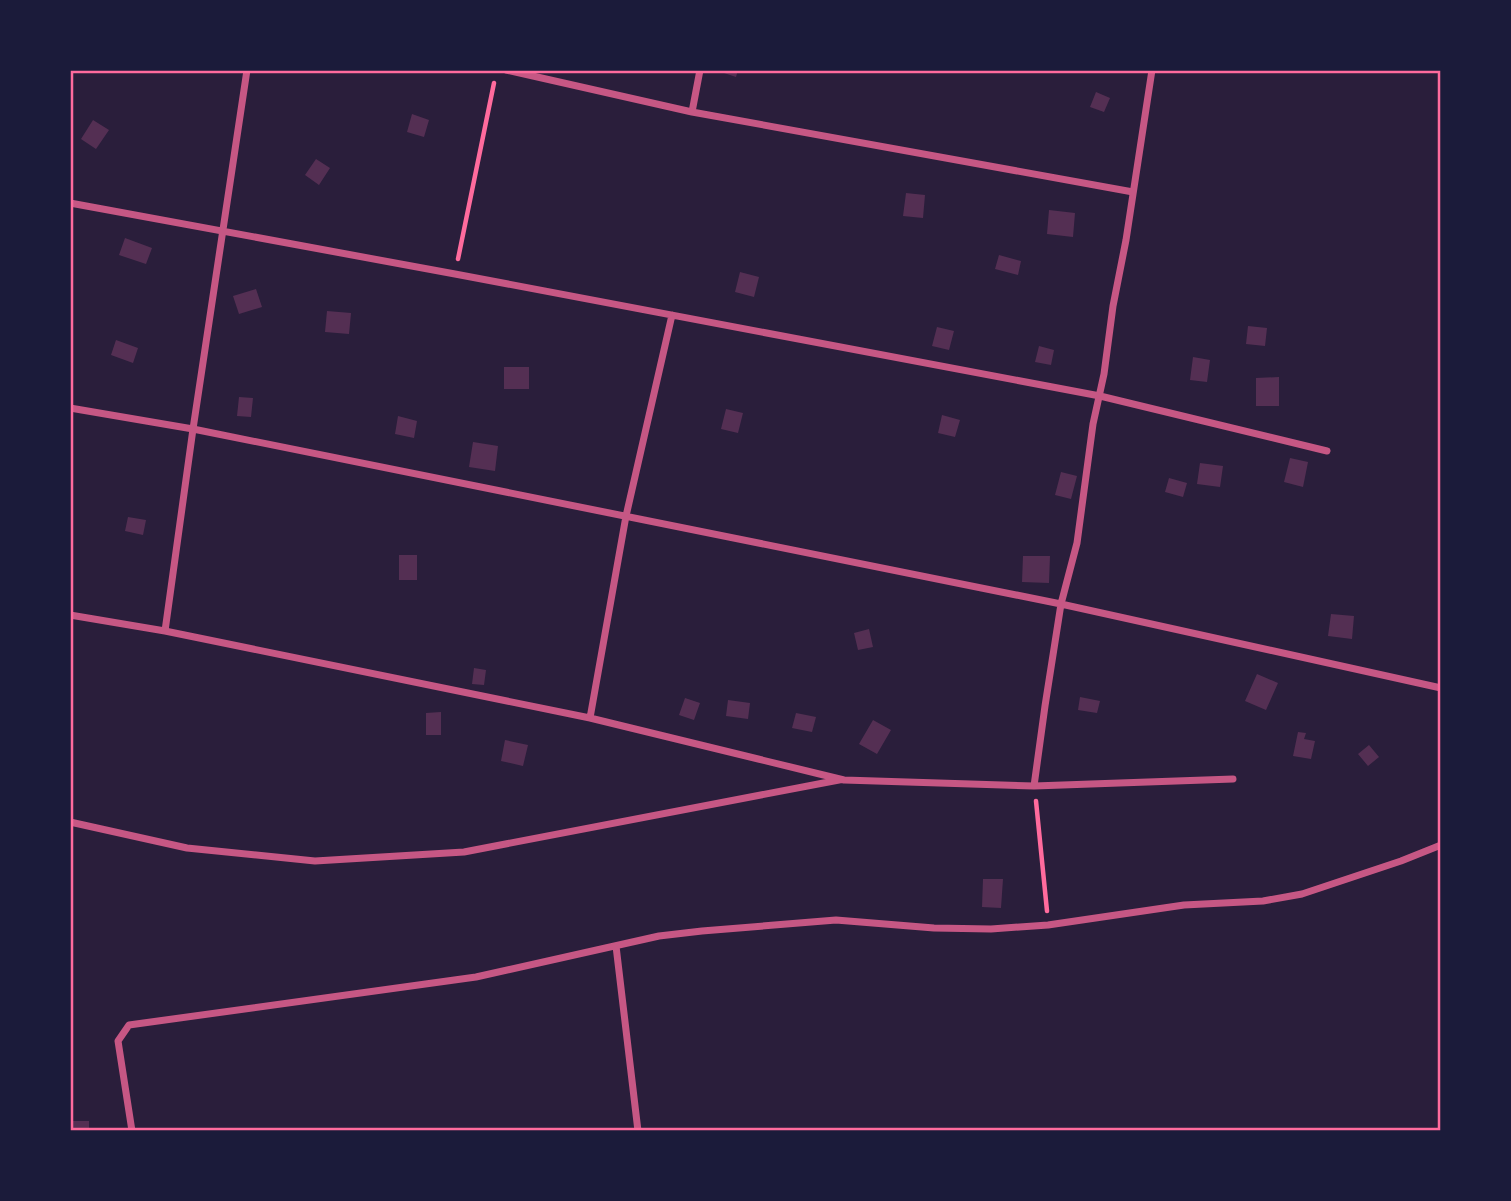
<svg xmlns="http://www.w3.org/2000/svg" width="1511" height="1201" font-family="Barlow,sans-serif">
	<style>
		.green { fill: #2a1e3b }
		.building { fill: #542f53 }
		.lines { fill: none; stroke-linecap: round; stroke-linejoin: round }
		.path { stroke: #ff6b9d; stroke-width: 4.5 }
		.minor { stroke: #c65784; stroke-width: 7 }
		.neatline { fill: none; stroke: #ff6b9d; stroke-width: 2.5 }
	</style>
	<rect width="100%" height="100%" fill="#1b1b3a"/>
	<path class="green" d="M70,70H1441V1131H70Z"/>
	<path class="building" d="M715,70H738L736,77Z
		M1096,92L1110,98L1104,112L1090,107Z
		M412,114L429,120L424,137L407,132Z
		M93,120L109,130L96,149L81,139Z
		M316,159L330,168L319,185L305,175Z
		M906,193L925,195L923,218L903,216Z
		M1049,210L1075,213L1073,237L1047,234Z
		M125,238L152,248L146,264L119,255Z
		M999,255L1021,261L1018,275L995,269Z
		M740,272L759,277L754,297L735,292Z
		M256,289L262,307L239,314L233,296Z
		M327,311L351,313L349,334L325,332Z
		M1248,326L1267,328L1265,346L1246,344Z
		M937,327L954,331L949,350L932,346Z
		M116,340L138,348L133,363L111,355Z
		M1039,346L1054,350L1051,365L1035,362Z
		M1193,357L1210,360L1207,382L1190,380Z
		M504,367H529V389H504Z
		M1279,377V406H1256V378Z
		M239,397L253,398L251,417L237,416Z
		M726,409L743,413L738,433L721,429Z
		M942,415L960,420L955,437L938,433Z
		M398,416L417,421L414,438L395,434Z
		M473,442L498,446L495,471L469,467Z
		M1290,458L1308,462L1303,487L1284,482Z
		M1200,463L1223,466L1220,487L1197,484Z
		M1061,472L1077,476L1071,499L1055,495Z
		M1169,478L1187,483L1183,497L1165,492Z
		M128,517L146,520L143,535L125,531Z
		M399,555H417V580H399Z
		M1023,556H1050L1049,583L1022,582Z
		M1331,614L1354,616L1352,639L1328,636Z
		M869,629L873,647L858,650L854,633Z
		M474,668L486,670L484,685L472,684Z
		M1257,674L1278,683L1266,710L1245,701Z
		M1080,697L1100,701L1097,713L1078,710Z
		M685,698L700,703L694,720L679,715Z
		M728,700L750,703L748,719L726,716Z
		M441,712V735H426V713Z
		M796,713L816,717L812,732L792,728Z
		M873,720L891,730L877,754L859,744Z
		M1298,732L1306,733L1304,739L1315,741L1311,759L1293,756Z
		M505,740L528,745L523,766L501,761Z
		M1369,745L1379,757L1368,766L1358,754Z
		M983,879H1003L1001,908L982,907Z
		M70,1121H89V1131H70Z"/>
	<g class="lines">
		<path class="path" d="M458,259L494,83
			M1036,801L1047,911"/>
		<path class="minor" d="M506,70L692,112L1133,192
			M692,112L700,70
			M70,203L455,274L1100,396L1327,451
			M70,408L193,429L1061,604L1441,688
			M70,615L165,631L590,718L844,780L1034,786L1233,779
			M165,631L193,429L247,70
			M590,718L626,516L672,315
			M1034,786L1045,706L1061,604L1077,543L1093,424L1104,374L1113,306L1126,240L1152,70
			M70,822L187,848L315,861L464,852L839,780
			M616,946L638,1131
			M132,1131L118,1041L129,1025L476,977L659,936L702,931L836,920L934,928L991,929L1048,925L1184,905L1263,901L1302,894L1401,861L1441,845"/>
	</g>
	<rect width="1511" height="1201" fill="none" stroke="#1b1b3a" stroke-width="144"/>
	<rect x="72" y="72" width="1367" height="1057" class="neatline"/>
</svg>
